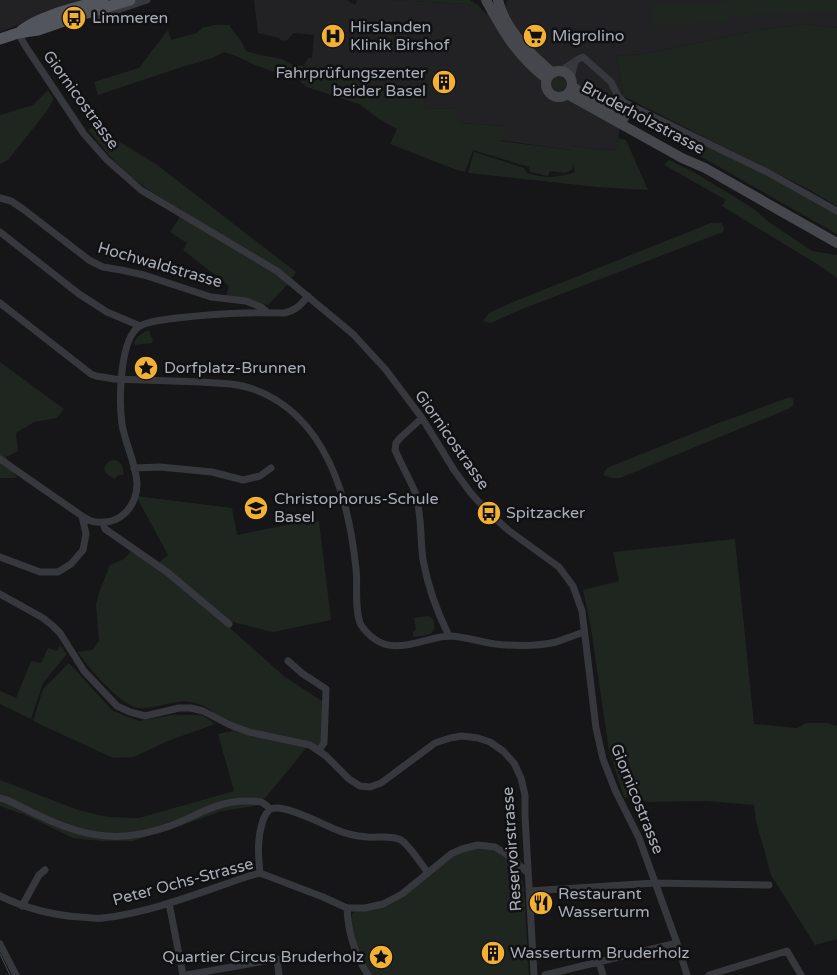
<svg xmlns="http://www.w3.org/2000/svg" width="837" height="975" font-family="'Varela Round',sans-serif">
	<style>
		.built { fill: #222225 }
		.green { fill: #1e261f }
		.lines { fill: none; stroke-linecap: round; stroke-linejoin: round }
		.minor { stroke: #37383d; stroke-width: 7 }
		.secondary { stroke: #45474d; stroke-width: 10 }
		.primary { stroke: #53555c; stroke-width: 11 }
		.tram { stroke: #4a4c52; stroke-width: 1 }
		.labels { text-anchor: middle; dominant-baseline: central; stroke-width: 5; stroke-linejoin: round; paint-order: stroke }
		.poi-label { font-size: 16px; fill: #a8adb8; stroke: #111113; text-anchor: start }
		.street-label { font-size: 16px; fill: #a8adb8; stroke: #111113 }
	</style>
	<rect width="100%" height="100%" fill="#161618"/>
	<path class="built" d="M0,0H91L57,10L0,32Z
		M254,0H347L355,5L357,0H392L468,4L478,5L486,14L505,7L507,0H837V28L805,24L758,30L644,54L617,56L623,96L617,149L604,150L571,146V150L499,140L504,126L458,123L457,109L424,108V95L379,92L351,79L342,69L310,67L304,65L308,58H312L314,35L294,33L286,41L280,40L279,38L258,33Z"/>
	<path class="green" d="M392,0H470L479,6V14L468,4Z
		M726,0H837V12L727,16V22L652,25V5L726,3Z
		M805,24L837,28V206L806,188L623,96L617,56L644,54L758,30Z
		M214,25H230L232,30L240,39L246,51L260,55L282,59L293,65L342,69L351,79L379,92L424,95L425,108L457,109L459,123L504,126L506,133L500,141L571,150V151V146L604,150L617,149L618,138L626,140L648,190L597,187L468,173L474,152L524,168L527,173C545,179 558,178 575,172L573,163L572,170L565,173L550,171L548,176L530,172L529,167L473,150L465,172L454,169L390,144L397,129L379,119L359,104L307,87L295,77L275,72L255,65L238,57L224,52L212,58L182,67L98,95L94,82L139,68L168,30L171,40L197,33L202,28Z
		M552 84a7 7 0 1 1 14 0a7 7 0 1 1-14 0Z
		M48,90L52,96L53,100L47,111L8,160L0,164V115L33,105Z
		M610,91L623,106L701,143L669,137L601,97Z
		M95,127L156,164L296,272L287,285L268,305L226,297L229,286L183,250L187,243L170,232L184,211C159,197 134,182 114,161C105,151 97,140 88,130Z
		M673,141L699,146L706,145L780,181L837,213V234Z
		M669,160L697,174L754,209L769,222L812,251L837,255V278L820,266L722,206L726,200L664,165Z
		M711,223H721L724,227L723,232L517,311L491,323L483,321L489,313L518,300Z
		M149,330L151,337L153,338L152,343L135,345L134,342C138,336 142,333 149,330Z
		M0,362L64,409L57,418L34,422L16,433L18,451L6,457L17,478H0Z
		M790,397L794,400L793,406L788,409L620,478H611L603,475L607,468L716,424Z
		M113,460C122,461 123,467 124,474L117,476L114,479L106,473L104,468L108,462Z
		M136,496L232,508L237,535L291,524L319,521L331,620L273,632L228,621L158,563L168,555Z
		M735,539L754,724L797,728L806,723H827L837,726V939L815,945L771,875L756,821L754,805L706,801L650,802L624,797L609,750L591,629L583,590L619,581L613,552Z
		M131,551L164,573L222,621L285,677L325,703L324,743L319,750L307,747L267,796L256,806L221,811L200,819L133,841H101L73,838L25,815L0,806V780L78,810L108,817L139,818L234,791L218,734L233,731C226,725 212,709 204,706C182,696 169,705 147,708C143,709 136,708 132,706C115,698 88,668 78,652L92,650L99,641L96,604L99,593L110,565L124,559Z
		M428,616L433,619C438,636 427,635 413,637V632L416,630L414,618Z
		M60,645L67,654L43,683L31,719L0,704V691L16,698L31,661L41,663L48,648L57,651Z
		M69,663L113,711L139,721L172,715H202L215,724L168,741L134,757L113,758L33,721L43,689Z
		M495,847L520,866L524,889L529,975H368L348,923L353,913L365,908L383,904L462,849Z"/>
	<g class="lines">
		<path class="minor" d="M87,13L92,15L100,16L147,0
			M18,33L26,47L84,134L107,160L141,190L277,271L353,334L386,370L422,418L454,470L470,492L487,511L508,530L559,567L573,586L582,611L596,728L603,759L615,790L639,838L677,943L687,975
			M561,71C567,67 576,59 583,57L611,82L618,96L625,103L767,172L837,211
			M571,78L575,62
			M0,198L11,201L23,209L89,260L103,267L121,270L144,275L211,297L246,301L261,307L268,313
			M0,232L79,294L107,312L140,326
			M0,303L91,374L96,376L114,379C143,380 172,381 201,382C218,383 236,383 253,389C326,415 349,499 356,569C358,584 354,611 361,625C366,633 375,641 384,644C400,649 420,642 436,638C441,637 446,636 451,636C466,637 481,642 495,644C515,646 536,647 556,642C565,639 575,635 584,632
			M422,418L400,438L396,443L395,450C401,464 409,478 415,492C422,513 420,538 423,560C428,587 437,612 449,636
			M0,459L82,516C87,519 91,522 96,522C121,525 137,506 137,483C136,463 125,444 122,424C119,402 119,338 140,326C151,320 165,320 177,318C213,314 248,312 284,313C296,310 300,306 308,296
			M134,468L160,467L212,472L243,480L260,476L271,468
			M103,522L105,529L167,572L229,624
			M0,557L40,572H58L71,564L83,550L86,534L82,516
			M0,594L43,618L53,626L60,633L84,671L117,706L130,712L145,716L179,708H191L203,711L230,725L249,732L310,745L326,756L349,779L360,786L370,787L381,783L435,743L450,738L462,736L478,738L490,742L503,751L514,763L521,778L525,795V816L534,975
			M288,661L303,674L326,689L324,743L319,750
			M0,798L7,800C39,815 71,834 107,836C128,838 150,833 170,826C197,816 216,801 246,801C250,801 257,801 261,802C264,803 268,807 270,809
			M260,873C258,853 257,839 263,820C265,816 266,813 269,810C280,801 324,825 337,830C346,834 356,836 367,837C377,838 391,835 401,840C409,845 422,865 428,873
			M529,891L655,883L769,885
			M0,896C27,909 51,915 80,917C88,917 96,919 103,918C153,912 201,892 249,876L260,873L323,897L347,908H365L383,904L402,894L451,854L462,849L478,845L495,847L511,857L520,866L528,873
			M169,903L183,975
			M22,906L39,875L45,870
			M347,908C348,932 355,955 368,975
			M0,944L16,975
			M599,962L603,975
			M186,975L277,959L279,975
			M545,975L677,943
			M709,975L787,951L801,975"/>
		<path class="secondary" d="M486,0C504,33 517,56 547,79
			M498,0C505,29 531,55 553,73
			M546 84a13 13 0 1 1 26 0a13 13 0 1 1-26 0Z
			M572,86L581,93L624,118
			M567,94L682,158L705,168L837,243"/>
		<path class="primary" d="M22,30C44,14 77,8 103,0
			M0,39L18,33L38,30L87,13L130,0"/>
		<path class="tram" d="M0,954L10,975"/>
	</g>
	<defs>
		<g id="bus-disc" transform="scale(1.25)"><circle r="9.5" fill="#f2b134" stroke="#111113"/><path d="M-5-6H5V4H4V6H2V4H-2V6H-4V4H-5ZM-3.5-4V0h7V-4ZM-3.5 1.2v1.5H-2V1.2ZM2 1.2v1.5H3.5V1.2Z" fill="#111"/></g>
		<g id="hospital-disc" transform="scale(1.25)"><circle r="9.5" fill="#f2b134" stroke="#111113"/><path d="M-5-5h3v3.5h4V-5h3V5h-3V1.5h-4V5h-3Z" fill="#111"/></g>
		<g id="supermarket-disc" transform="scale(1.25)"><circle r="9.5" fill="#f2b134" stroke="#111113"/><path d="M-6-5.5h2.5l.6 2H6L4.5 2H-2.5L-4.4-4H-6ZM-1.5 3.2a1.3 1.3 0 1 0 .1 0ZM3 3.2a1.3 1.3 0 1 0 .1 0Z" fill="#111"/></g>
		<g id="building-disc" transform="scale(1.25)"><circle r="9.5" fill="#f2b134" stroke="#111113"/><path d="M-4-6H4V6H1V3H-1V6H-4ZM-2.5-4.3h1.7v1.8h-1.7ZM.8-4.3h1.7v1.8H.8ZM-2.5-1h1.7V.8h-1.7ZM.8-1h1.7V.8H.8Z" fill="#111"/></g>
		<g id="sight-disc" transform="scale(1.25)"><circle r="9.5" fill="#f2b134" stroke="#111113"/><path d="M0-6L1.8-2.2L6-1.7L2.9 1.2L3.7 5.4L0 3.3L-3.7 5.4L-2.9 1.2L-6-1.7L-1.8-2.2Z" fill="#111"/></g>
		<g id="school-disc" transform="scale(1.25)"><circle r="9.5" fill="#f2b134" stroke="#111113"/><path d="M0-5L7-2L0 1L-7-2ZM-4 1L0 2.5L4 1V4Q0 6-4 4Z" fill="#111"/></g>
		<g id="restaurant-disc" transform="scale(1.25)"><circle r="9.5" fill="#f2b134" stroke="#111113"/><path d="M-5-6h1v4h1v-4h1v4h1v-4h1v5L-1.5 .5V6h-2V.5L-5-1ZM5-6V6H3V1.5H1.5Q1.5-4 5-6Z" fill="#111"/></g>
	</defs>
	<g fill-rule="evenodd">
		<use href="#bus-disc" x="74" y="18"/>
		<use href="#hospital-disc" x="333" y="36"/>
		<use href="#supermarket-disc" x="535" y="36"/>
		<use href="#building-disc" x="444" y="82"/>
		<use href="#sight-disc" x="146" y="368"/>
		<use href="#school-disc" x="256" y="508"/>
		<use href="#bus-disc" x="489" y="513"/>
		<use href="#restaurant-disc" x="541" y="903"/>
		<use href="#building-disc" x="493" y="953"/>
		<use href="#sight-disc" x="381" y="957"/>
	</g>
	<g class="labels">
		<g class="poi-label">
			<text x="92" y="18">Limmeren</text>
			<text x="350" y="27">Hirslanden<tspan x="350" dy="18">Klinik Birshof</tspan></text>
			<text x="552" y="36">Migrolino</text>
			<text x="426" y="73" text-anchor="end">Fahrprüfungszenter<tspan x="426" dy="18">beider Basel</tspan></text>
			<text x="164" y="368">Dorfplatz-Brunnen</text>
			<text x="274" y="499">Christophorus-Schule<tspan x="274" dy="18">Basel</tspan></text>
			<text x="506" y="513">Spitzacker</text>
			<text x="558" y="894">Restaurant<tspan x="558" dy="18">Wasserturm</tspan></text>
			<text x="510" y="953">Wasserturm Bruderholz</text>
			<text x="364" y="957" text-anchor="end">Quartier Circus Bruderholz</text>
		</g>
		<g class="street-label">
			<text transform="translate(81 100) rotate(54)">Giornicostrasse</text>
			<text transform="translate(643 118) rotate(28)">Bruderholzstrasse</text>
			<text transform="translate(160 265) rotate(16)">Hochwaldstrasse</text>
			<text transform="translate(452 440) rotate(55)">Giornicostrasse</text>
			<text transform="translate(637 799) rotate(68)">Giornicostrasse</text>
			<text transform="translate(512 849) rotate(-94)">Reservoirstrasse</text>
			<text transform="translate(183 882) rotate(-15)">Peter Ochs-Strasse</text>
		</g>
	</g>
</svg>
